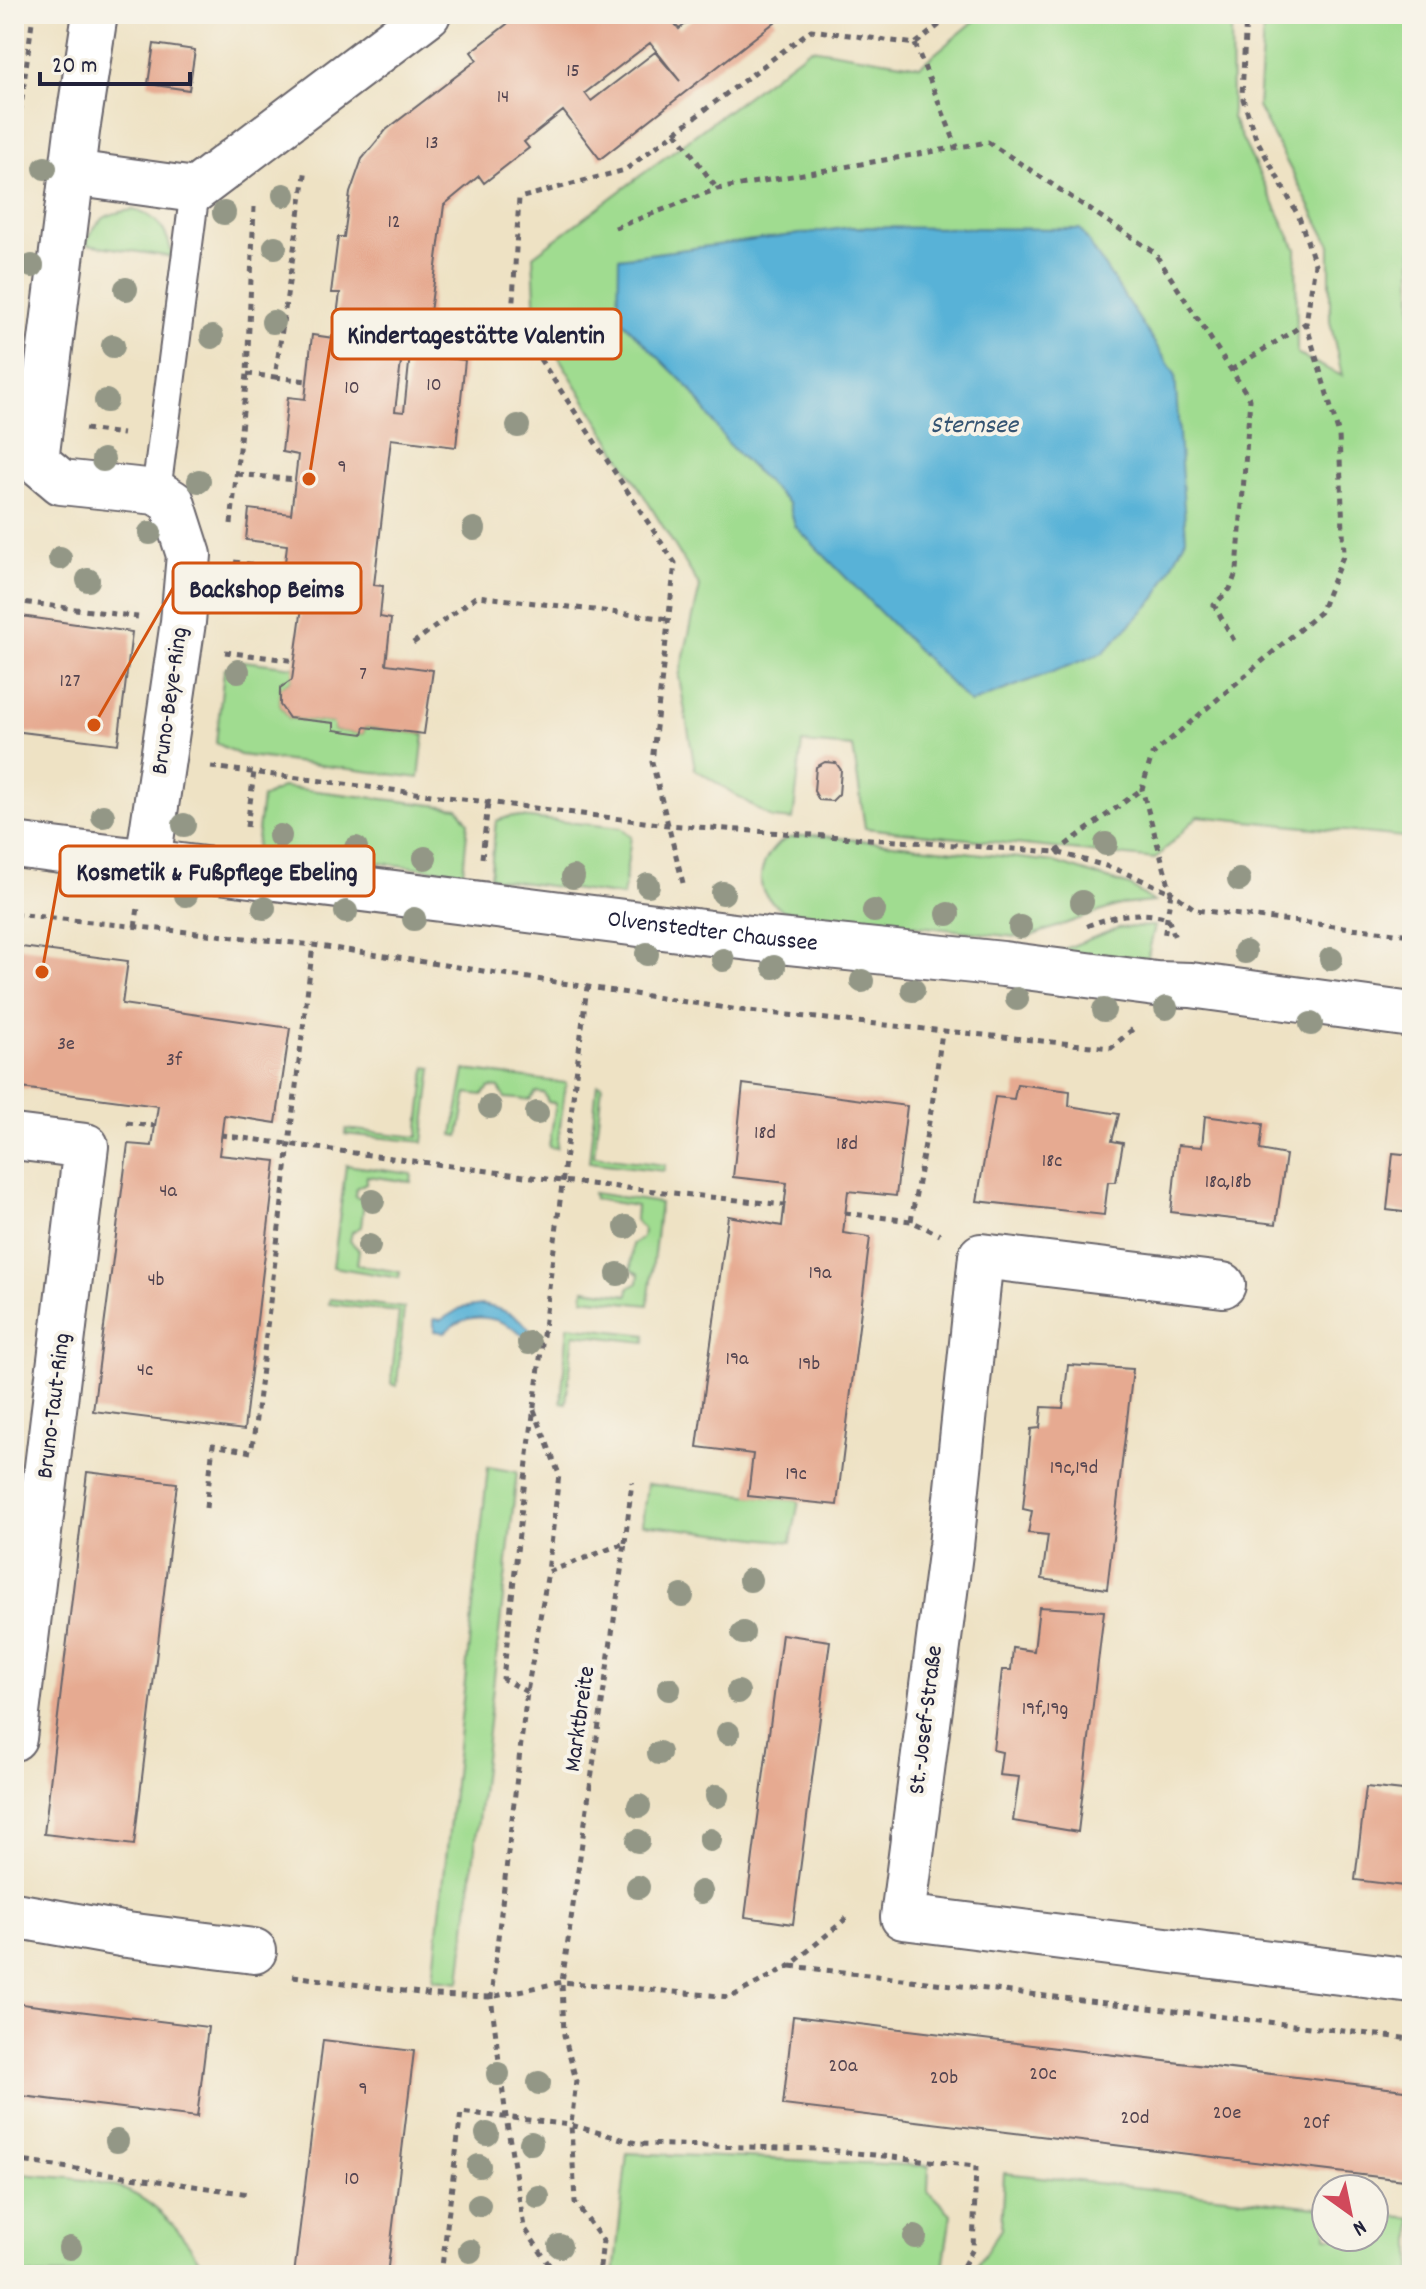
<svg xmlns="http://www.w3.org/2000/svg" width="1426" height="2289" font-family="Dekko,sans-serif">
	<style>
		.green { fill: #a0dc90; stroke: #617f66; stroke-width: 2 }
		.water { fill: #59b2d7; stroke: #3e6a89; stroke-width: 2 }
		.building { fill: #e6aa91; fill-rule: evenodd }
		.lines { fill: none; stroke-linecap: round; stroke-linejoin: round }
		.service-casing { stroke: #69656b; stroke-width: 32 }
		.minor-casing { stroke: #69656b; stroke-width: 48 }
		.path { stroke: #69656b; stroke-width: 5; stroke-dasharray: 6 6; stroke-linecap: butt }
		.service { stroke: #fff; stroke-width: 28 }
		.minor { stroke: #fff; stroke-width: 44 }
		.tree { fill: #939786 }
		.labels { text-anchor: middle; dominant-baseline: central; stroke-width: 8; stroke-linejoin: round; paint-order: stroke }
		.number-label { font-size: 20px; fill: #534450 }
		.street-label { font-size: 24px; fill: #22223b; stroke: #f7f3e8 }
		.water-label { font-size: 26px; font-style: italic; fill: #355472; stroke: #f7f3e8 }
		.leader { fill: none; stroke: #d45411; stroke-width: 3 }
		.callout-dot { fill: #d45411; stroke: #f7f3e8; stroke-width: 3 }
		.callout { fill: #f7f3e8; stroke: #d45411; stroke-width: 3 }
		.callout-label { font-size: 26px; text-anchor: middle; font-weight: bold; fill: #22223b }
	</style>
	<rect width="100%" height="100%" fill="#f7f3e8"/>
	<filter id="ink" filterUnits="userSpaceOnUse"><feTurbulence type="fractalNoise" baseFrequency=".0125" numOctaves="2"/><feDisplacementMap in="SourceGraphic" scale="16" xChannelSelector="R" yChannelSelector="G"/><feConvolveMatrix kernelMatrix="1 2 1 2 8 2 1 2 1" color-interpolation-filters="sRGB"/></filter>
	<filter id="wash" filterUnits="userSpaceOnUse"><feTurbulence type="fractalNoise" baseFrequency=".006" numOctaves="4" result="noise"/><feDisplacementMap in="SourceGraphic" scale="32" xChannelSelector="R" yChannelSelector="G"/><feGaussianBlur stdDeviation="1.8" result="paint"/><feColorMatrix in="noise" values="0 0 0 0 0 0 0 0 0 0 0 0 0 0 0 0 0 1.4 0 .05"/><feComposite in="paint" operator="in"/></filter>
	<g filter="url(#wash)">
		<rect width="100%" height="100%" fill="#eee2c4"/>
		<path class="green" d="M983,14H1231L1232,118L1296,249L1297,354L1342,376L1330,321V245L1258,107L1264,14H1412V838L1198,816L1155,859L865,828L853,747L802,743L793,820L772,818L695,769L679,677L700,587L536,320L533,256L811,48L920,66Z
			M133,210C157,215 169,233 172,257L86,244C96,219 105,213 133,210Z
			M235,660L295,667L292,680L280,688V705L289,718L334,723V730L363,734L365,727L424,734L419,778L240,755L216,743L224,670Z
			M283,787L458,808L468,822L463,873L256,848L262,798Z
			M511,816L621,828L631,836L623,896L490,878L496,821Z
			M813,835L1054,862L1130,886L1154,902L1119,905L1025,938L784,911C776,905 765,898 762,888C757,870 770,846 787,839C795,836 805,836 813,835Z
			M1155,926L1145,968L1049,955L1118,928Z
			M426,1067L432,1068L423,1142L345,1134L346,1129L418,1137Z
			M465,1070L566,1083L557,1148L549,1147L556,1103L548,1102L544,1093L536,1092L530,1100L505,1098L499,1088L490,1087L482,1095L467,1093L459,1136L453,1135Z
			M597,1084L602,1085L594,1156L665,1165L664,1171L589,1162Z
			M346,1165L412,1174L411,1182L367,1176L366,1183L356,1188L355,1196L364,1201L361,1227L352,1232L350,1241L359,1250L357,1265L400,1272L399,1278L333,1267Z
			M593,1193L660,1203L648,1305L583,1298L584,1289L628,1295L629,1288L638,1283L639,1274L631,1270L632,1244L642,1238L643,1229L635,1220L636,1206L594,1199Z
			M330,1299L404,1308L397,1386L391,1384L399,1312L329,1304Z
			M568,1326L646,1335L645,1342L574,1334L566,1403L561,1402Z
			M488,1467L517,1472L460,1982L433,1979Z
			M647,1484L799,1501L791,1542L642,1524Z
			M627,2153L929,2166L928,2191L951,2214L942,2275H614Z
			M14,2173C46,2177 83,2177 114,2186C156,2198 188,2238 207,2275H14Z
			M1004,2173L1326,2208V2237H1374V2214L1412,2218V2275H971L1001,2229Z"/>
		<path class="water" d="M852,227L1080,229L1175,374L1186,538L1156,598L1103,653L970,703L795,526L789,504L729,445L691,390L618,317L619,258Z
			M482,1305C505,1309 525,1317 536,1340C524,1339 522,1334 513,1328C490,1314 465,1313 445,1332L434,1331V1319L441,1320L461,1308Z"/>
		<g id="blocks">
			<path class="building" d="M520,14L536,16L539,14H688L675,24L679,29L699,14H770L776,21L600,159L563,111L524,142L529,148L484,183L479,176L444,205L429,320L439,321L435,350L403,346L395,411L404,412L410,354L465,360L456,447L391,439L374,585L383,586L380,617L391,619L386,664L433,670L424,734L365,727L363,734L334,730V723L289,718L280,705V688L292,680L302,607L280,605L287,545L246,540L249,509L291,514L298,455L282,452L288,397L305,399L312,335L334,338L340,293H331L338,237H344L350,193L362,159L386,130L477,60L471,52ZM650,43L680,81L655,52L591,101L585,93Z
				M154,44L195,50L189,90L148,84Z
				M14,615L132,632L118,744L14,731Z
				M825,762L836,763L841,770L839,794L832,801L819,800L814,791L816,767Z
				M14,946L128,961L122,1004L290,1028L276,1123L224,1115L219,1155L276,1161L244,1430L93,1411L128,1144L152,1146L158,1106L14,1087Z
				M743,1084L907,1106L896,1196L848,1191L843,1233L870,1237L837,1505L748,1496L753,1454L697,1447L728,1216L782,1226L787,1183L733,1177Z
				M1017,1084L1070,1091L1069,1106L1119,1114L1112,1141L1123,1143L1116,1182H1108L1104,1215L977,1201L995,1097L1014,1099Z
				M1205,1116L1263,1124L1260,1150L1286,1155L1276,1224L1171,1212L1178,1145L1202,1147Z
				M1393,1153L1412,1155V1213L1387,1210Z
				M1068,1365L1133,1369L1107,1589L1042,1579L1048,1535L1028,1533L1032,1511L1023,1509L1031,1429L1040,1428L1042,1407L1063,1408Z
				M87,1472L177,1483L134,1845L44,1834Z
				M1039,1607L1104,1611L1078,1832L1013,1821L1019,1777L999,1775L1002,1752L993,1750L1002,1670H1011L1013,1648L1034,1651Z
				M782,1634L830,1641L793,1924L745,1917Z
				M1366,1787L1412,1792V1887L1355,1880Z
				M14,2003L208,2027L197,2117L14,2095Z
				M793,2016L1412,2091V2181L783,2105Z
				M323,2040L414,2051L387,2275H294Z"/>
		</g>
	</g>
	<g filter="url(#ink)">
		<use href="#blocks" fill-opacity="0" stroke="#69656b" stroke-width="2"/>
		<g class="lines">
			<g class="service-casing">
				<path id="service" d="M156,492L195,190"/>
			</g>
			<g class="minor-casing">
				<g id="minor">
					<path d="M95,14L77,131L36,461L61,482L156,492L172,502L189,555L183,622L148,861"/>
					<path d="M72,173L195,190L428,14"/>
					<path id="s1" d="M14,845L750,938L1003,964L1156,984L1191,985L1412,1015"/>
					<path d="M14,1137L86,1146L14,1738"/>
					<path d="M1223,1285L981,1256L951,1546L903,1917L1412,1981"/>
					<path d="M14,1915L127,1935L254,1951"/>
				</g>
			</g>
			<path class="path" d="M1246,14L1242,96L1256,138L1299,217L1315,264L1306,323L1339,435L1344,554L1320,612L1152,755L1142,789L1171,892L1196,910L1412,935
				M915,44L957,147
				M676,132L717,189
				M14,160L33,14
				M615,228L717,189L988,142L1154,252L1250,399L1237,570L1230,589L1214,605L1236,644
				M459,313L512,317
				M1231,370L1306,323
				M247,374L275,377L306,168
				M275,377L307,381
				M85,429L123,434
				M237,474L295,480
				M231,524L247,374L254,207
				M234,562L284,569
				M14,601L138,617
				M413,643L477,596L669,619
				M225,652L296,661
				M211,767L668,825L1056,852L1113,868L1171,892L1164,938
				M247,827L254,772
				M1056,852L1142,789
				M482,858L488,803
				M683,883L652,762L675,563L512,317L519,198L625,170L811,30L915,44L953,14
				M14,914L313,945L739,1010L1111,1048L1134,1028
				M1087,926C1113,915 1140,910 1168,918L1175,938
				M135,927L138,908
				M127,1123L155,1126
				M221,1135L562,1181L784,1205
				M845,1213L911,1221L940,1235
				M911,1221L932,1105L942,1032
				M534,1410L559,1474L548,1572
				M206,1508L213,1445L251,1452L254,1435L313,945
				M625,1543L632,1482
				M527,1692L503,1679L526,1470L587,987
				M791,1966L1412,2039
				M293,1976L434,1995L491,1997L562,1982L731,1997L790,1966L849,1916
				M14,2160L249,2194
				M441,2275L461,2112L571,2125L640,2144L819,2149L976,2166L973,2249L958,2275
				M556,2275L524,2227L506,2117L491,1997L527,1692L548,1572L625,1543L562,1982L564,2035L576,2080L571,2125L575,2202L603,2241L599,2275"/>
			<use href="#service" class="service"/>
			<use href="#minor" class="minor"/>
		</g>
		<g class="tree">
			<circle cx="45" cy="168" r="12"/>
			<circle cx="284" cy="195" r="12"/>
			<circle cx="224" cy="213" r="12"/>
			<circle cx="275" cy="247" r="12"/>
			<circle cx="32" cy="266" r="12"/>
			<circle cx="126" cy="289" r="12"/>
			<circle cx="273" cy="322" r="12"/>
			<circle cx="212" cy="337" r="12"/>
			<circle cx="113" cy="346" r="12"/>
			<circle cx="106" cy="401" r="12"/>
			<circle cx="518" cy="426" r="12"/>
			<circle cx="103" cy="460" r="12"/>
			<circle cx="199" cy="481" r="12"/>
			<circle cx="474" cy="529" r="12"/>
			<circle cx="150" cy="533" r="12"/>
			<circle cx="60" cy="558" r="12"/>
			<circle cx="88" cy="580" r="12"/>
			<circle cx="238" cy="671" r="12"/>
			<circle cx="103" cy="816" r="12"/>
			<circle cx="184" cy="825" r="12"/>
			<circle cx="280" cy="836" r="12"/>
			<circle cx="1106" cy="844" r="12"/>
			<circle cx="356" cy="848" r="12"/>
			<circle cx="425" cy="858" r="12"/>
			<circle cx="573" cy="877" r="12"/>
			<circle cx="1239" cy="880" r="12"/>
			<circle cx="648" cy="885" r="12"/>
			<circle cx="723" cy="893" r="12"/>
			<circle cx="186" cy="895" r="12"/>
			<circle cx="1082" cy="902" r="12"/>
			<circle cx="264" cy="908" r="12"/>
			<circle cx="874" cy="911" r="12"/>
			<circle cx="346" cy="912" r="12"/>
			<circle cx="948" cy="914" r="12"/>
			<circle cx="414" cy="919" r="12"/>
			<circle cx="1020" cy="927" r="12"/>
			<circle cx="1245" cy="952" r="12"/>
			<circle cx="647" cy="954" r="12"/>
			<circle cx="1331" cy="959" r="12"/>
			<circle cx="723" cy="960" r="12"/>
			<circle cx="774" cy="967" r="12"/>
			<circle cx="862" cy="981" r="12"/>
			<circle cx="913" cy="990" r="12"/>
			<circle cx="1017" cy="999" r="12"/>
			<circle cx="1166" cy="1008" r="12"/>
			<circle cx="1104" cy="1010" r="12"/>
			<circle cx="1311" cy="1024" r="12"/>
			<circle cx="490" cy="1107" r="12"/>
			<circle cx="537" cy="1113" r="12"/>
			<circle cx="373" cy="1201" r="12"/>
			<circle cx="626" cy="1227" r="12"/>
			<circle cx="369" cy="1246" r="12"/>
			<circle cx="618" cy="1274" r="12"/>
			<circle cx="529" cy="1343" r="12"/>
			<circle cx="750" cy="1580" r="12"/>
			<circle cx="682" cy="1596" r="12"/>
			<circle cx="743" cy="1633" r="12"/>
			<circle cx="669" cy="1689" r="12"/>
			<circle cx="738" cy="1692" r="12"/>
			<circle cx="728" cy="1733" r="12"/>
			<circle cx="659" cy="1753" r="12"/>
			<circle cx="717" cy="1796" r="12"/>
			<circle cx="639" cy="1806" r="12"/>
			<circle cx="710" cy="1840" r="12"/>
			<circle cx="638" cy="1841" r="12"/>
			<circle cx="638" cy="1887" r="12"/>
			<circle cx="701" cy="1892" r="12"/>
			<circle cx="498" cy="2074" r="12"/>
			<circle cx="539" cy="2083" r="12"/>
			<circle cx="487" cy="2134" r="12"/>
			<circle cx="117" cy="2141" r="12"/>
			<circle cx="531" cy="2143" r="12"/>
			<circle cx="479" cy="2166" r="12"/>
			<circle cx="538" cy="2197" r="12"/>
			<circle cx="479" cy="2205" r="12"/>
			<circle cx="915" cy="2237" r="12"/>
			<circle cx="560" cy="2246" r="12"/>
			<circle cx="70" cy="2248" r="12"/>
			<circle cx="470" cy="2251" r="12"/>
		</g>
	</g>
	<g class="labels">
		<g class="number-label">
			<text x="573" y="72">15</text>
			<text x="503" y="98">14</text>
			<text x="432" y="144">13</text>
			<text x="394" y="223">12</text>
			<text x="434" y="386">10</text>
			<text x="352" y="389">10</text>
			<text x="342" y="468">9</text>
			<text x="363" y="675">7</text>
			<text x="70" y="682">127</text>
			<text x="66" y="1045">3e</text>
			<text x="174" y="1061">3f</text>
			<text x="765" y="1134">18d</text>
			<text x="847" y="1145">18d</text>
			<text x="1052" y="1162">18c</text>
			<text x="1228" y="1183">18a,18b</text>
			<text x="168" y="1192">4a</text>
			<text x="820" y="1274">19a</text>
			<text x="156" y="1281">4b</text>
			<text x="737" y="1360">19a</text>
			<text x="809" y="1365">19b</text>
			<text x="145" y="1371">4c</text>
			<text x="1074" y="1469">19c,19d</text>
			<text x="796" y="1475">19c</text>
			<text x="1045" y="1710">19f,19g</text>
			<text x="843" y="2067">20a</text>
			<text x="1043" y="2075">20c</text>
			<text x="944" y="2079">20b</text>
			<text x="363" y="2090">9</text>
			<text x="1227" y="2114">20e</text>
			<text x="1135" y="2119">20d</text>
			<text x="1316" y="2124">20f</text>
			<text x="352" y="2180">10</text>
		</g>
		<g class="street-label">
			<text transform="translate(171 701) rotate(-82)">Bruno-Beye-Ring</text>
			<text stroke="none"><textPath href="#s1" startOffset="704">Olvenstedter Chaussee</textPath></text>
			<text transform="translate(55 1406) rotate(-83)">Bruno-Taut-Ring</text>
			<text transform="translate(581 1719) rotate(-82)">Marktbreite</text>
			<text transform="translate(927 1720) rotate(-83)">St.-Josef-Straße</text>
		</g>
		<g class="water-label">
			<text x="974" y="426">Sternsee</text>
		</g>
	</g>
	<path class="leader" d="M309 479L332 334M94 725L173 588M42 972L60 871"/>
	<g class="callout-dot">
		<circle cx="309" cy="479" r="8"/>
		<circle cx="94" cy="725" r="8"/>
		<circle cx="42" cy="972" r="8"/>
	</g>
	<g class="callout">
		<rect x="332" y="309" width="289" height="50" rx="8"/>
		<rect x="173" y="563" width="188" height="50" rx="8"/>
		<rect x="60" y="846" width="314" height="50" rx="8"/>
	</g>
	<g class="callout-label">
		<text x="476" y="343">Kindertagestätte Valentin</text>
		<text x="267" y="597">Backshop Beims</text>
		<text x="217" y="880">Kosmetik &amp; Fußpflege Ebeling</text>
	</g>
	<rect width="1426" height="2289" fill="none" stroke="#f7f3e8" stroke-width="48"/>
	<g transform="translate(1350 2213) rotate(147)"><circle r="38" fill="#f7f3e8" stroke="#a29fa3" stroke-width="2"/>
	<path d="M0-6L14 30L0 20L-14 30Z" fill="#d1495b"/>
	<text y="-12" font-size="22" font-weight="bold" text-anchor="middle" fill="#22223b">N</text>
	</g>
	<path d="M40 72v12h150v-12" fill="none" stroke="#22223b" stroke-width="4"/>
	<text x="52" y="72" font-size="24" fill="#22223b" stroke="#f7f3e8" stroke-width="6" paint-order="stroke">20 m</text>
</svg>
